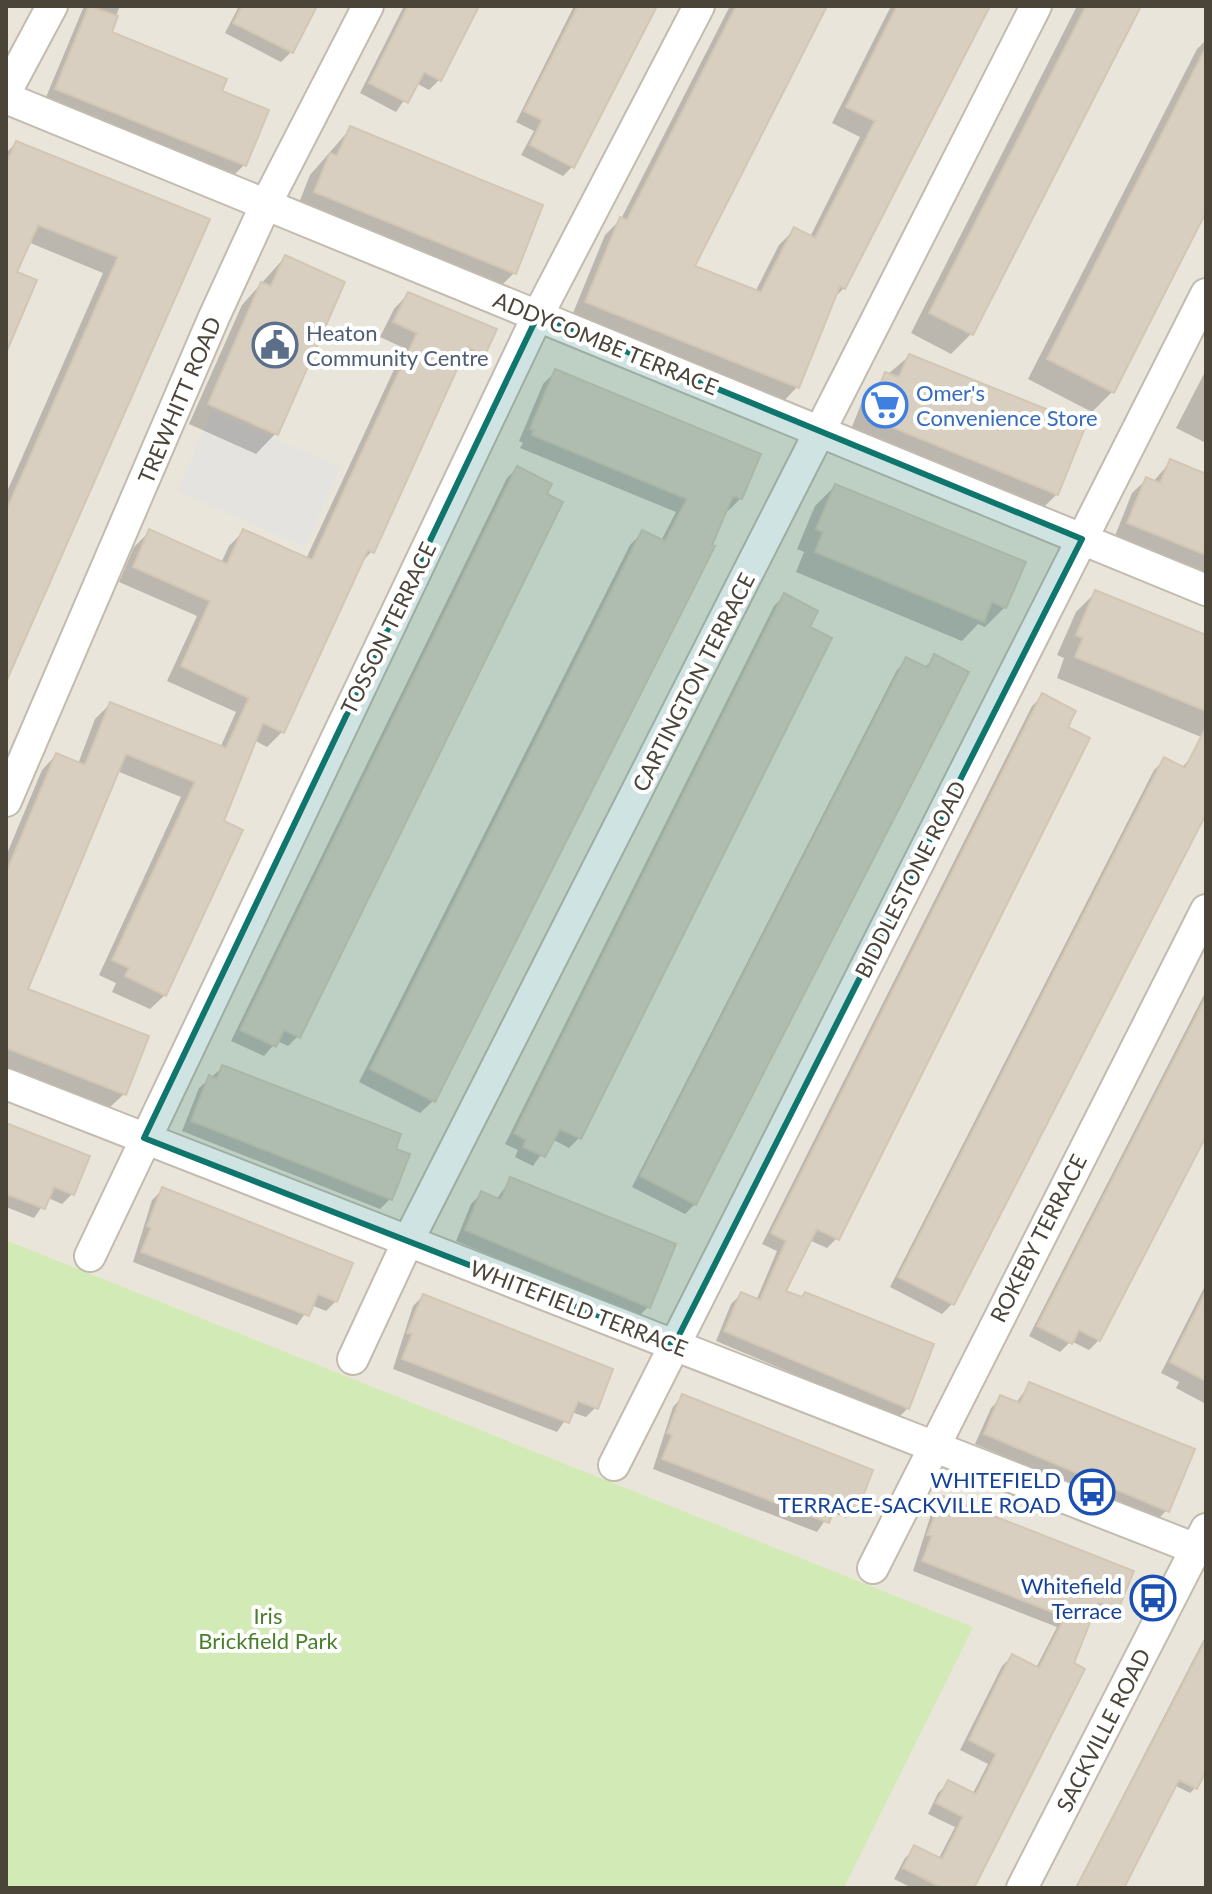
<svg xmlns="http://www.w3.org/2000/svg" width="1212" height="1894" font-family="Lato,sans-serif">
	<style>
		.residential { fill: #eae5da }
		.green { fill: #d2eab5 }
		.parking { fill: #e5e3e0 }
		.shadow { fill: #0003 }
		.building { fill: #d8cfc1; stroke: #d3c7b4; stroke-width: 2 }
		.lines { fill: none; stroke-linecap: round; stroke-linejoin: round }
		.minor-casing { stroke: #c2bbae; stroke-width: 34 }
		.minor { stroke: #fff; stroke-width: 30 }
		.marked { fill: #0f766e; fill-opacity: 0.2; stroke: #0f766e; stroke-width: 6; stroke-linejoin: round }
		.labels { text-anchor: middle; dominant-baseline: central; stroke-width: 8; stroke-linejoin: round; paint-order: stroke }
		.service-label { font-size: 22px; fill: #4e5e75; stroke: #fff; text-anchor: start }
		.street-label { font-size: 22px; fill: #4b4439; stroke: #fff }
		.shop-label { font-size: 22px; fill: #366cbe; stroke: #fff; text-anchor: start }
		.transit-label { font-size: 22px; fill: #164399; stroke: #fff; text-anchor: end }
		.park-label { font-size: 22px; fill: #4a7f2a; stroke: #fff }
	</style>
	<rect width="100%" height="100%" fill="#f6f3ec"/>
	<path class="residential" d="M6,6H1206V1888H844L972,1627L6,1240Z"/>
	<path class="green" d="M6,1240L973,1627L844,1888H6Z"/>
	<path class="parking" d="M212,411L340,467L305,547L177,491Z"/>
	<path class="shadow" d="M84,6H120L109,33L220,93L244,165L231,178L44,102Z
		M239,6H314L291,52L281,62L225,33Z
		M404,6H477L439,80L429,90L416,83L396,112L360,93Z
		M574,6H654L573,166L563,176L521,155L534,131L516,122Z
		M730,6H825L692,267L755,292L779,245L795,229L810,237L860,137L832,123L891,6H987L844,288L833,299L797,387L782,403L571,318L605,235L621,219Z
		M1077,6H1138L971,334L951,354L911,333Z
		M1206,40V207L1112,392L1092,412L1028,379L1197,49Z
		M350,129L514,273L494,293L295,213L310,175Z
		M16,143L207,220L6,678V494L103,273L28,242L14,273L6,348V153Z
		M285,257L276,433L256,454L189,424L242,305Z
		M408,294L494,330L483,354L468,369L458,364L372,551L358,566L282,732L267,747L254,740L221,822L165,995L150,1009L112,992L116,983L99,975L181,797L117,771L26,990L124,1094L109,1108L6,1068V856L42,770L56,755L78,764L95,719L110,704L220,748L236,712L167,681L197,616L119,582L134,547L149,532L221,563L229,546L244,531L306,559L404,348L380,337L394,309Z
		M909,356L1057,494L1037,514L848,437L865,394Z
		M1206,370V443L1176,428Z
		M556,371L741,498L728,511L725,510L433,1101L420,1113L359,1082L630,545L643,532L661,541L676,512L520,448L523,443L519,441L543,384Z
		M1170,462L1206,476V573L1115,536L1132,493L1146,480L1153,482Z
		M517,468L298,1036L288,1046L277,1041L264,1056L231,1041L507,478Z
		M835,486L1005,607L985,627L978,624L962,641L796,572L804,552L797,549L815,506Z
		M1096,592L1206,638V739L1057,678L1064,658L1057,655L1076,612Z
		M784,596L579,1138L569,1148L552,1139L533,1166L515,1157L518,1150L505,1144L774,606Z
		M935,657L695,1204L685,1214L632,1187L897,670L907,660L924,668Z
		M1042,696L837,1238L827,1248L809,1240L783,1292L908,1408L898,1418L716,1341L731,1304L741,1294L756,1301L777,1251L762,1244L1032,706Z
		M1192,757L1206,764V810L952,1304L942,1314L890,1287L1154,770L1164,760L1181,768Z
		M1206,991V1131L1099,1340L1089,1350L1071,1341L1060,1352L1029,1336Z
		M223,1067L393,1150L390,1199L380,1209L182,1131L199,1088Z
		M6,1125L72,1194L62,1204L48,1198L34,1218L6,1207Z
		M511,1179L648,1307L638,1317L456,1241L471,1204L481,1194L496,1200Z
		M163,1189L336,1301L326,1311L311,1305L297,1325L133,1262L152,1200Z
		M1206,1284V1404L1176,1388L1179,1382L1161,1373Z
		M423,1296L596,1407L586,1417L571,1412L557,1432L393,1369L413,1306Z
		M1029,1385L1167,1510L1157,1520L975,1444L991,1408L1001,1398L1015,1404Z
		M683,1396L856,1508L846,1518L831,1512L817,1532L653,1469L673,1407Z
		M943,1498L1116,1609L1106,1619L1092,1613L970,1888H912L894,1879L905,1858L915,1848L938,1860L955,1827L928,1814L938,1793L948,1783L972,1795L988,1764L960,1750L1002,1666L1012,1656L1036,1668L1057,1627L913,1571L933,1508Z
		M1206,1635V1766L1195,1788L1190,1793L1174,1785L1121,1888H1075Z"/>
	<path class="building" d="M89,6L118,16L112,32L227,79L222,91L269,110L246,166L55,89Z
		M242,6H317L293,53L233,23Z
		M408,6H479L441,81L424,72L408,103L369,83Z
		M578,6H657L574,168L530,145L542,120L524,111Z
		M736,6H827L695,266L761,292L794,227L815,238L875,121L846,107L897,6H990L845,289L840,286L799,388L585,302L620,217L627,220Z
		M1086,6H1141L973,335L929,313Z
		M1206,47V212L1114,393L1047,359Z
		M350,126L543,205L516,274L314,192L330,153L337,156Z
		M16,141L210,219L6,682V511L118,257L38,225L17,272L37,280L6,353V164Z
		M285,255L345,282L278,435L208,404L261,282L271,286Z
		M408,292L497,329L485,355L467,347L374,553L368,550L284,733L263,723L224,821L243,830L166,996L125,976L129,968L112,960L195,782L126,754L28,989L149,1036L126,1095L6,1048V873L56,753L85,765L110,702L226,748L249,698L181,666L210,601L133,567L149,529L227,564L243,529L312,560L417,333L393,322Z
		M909,354L1086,425L1058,495L867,417L885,372L899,377Z
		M555,369L761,454L742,499L733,496L712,545L715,546L435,1102L370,1069L642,530L665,541L687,499L532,435L534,430L530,429Z
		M1170,459L1206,474V555L1127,523L1146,477L1160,483Z
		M517,466L552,484L547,494L563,502L300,1038L284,1030L276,1047L240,1030Z
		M835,484L1026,562L1006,608L992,602L984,622L815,552L823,532L816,529Z
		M1095,590L1206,635V711L1075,657L1083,638L1076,635Z
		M784,593L818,611L810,627L832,638L581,1139L560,1129L545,1157L523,1147L526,1140L514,1133Z
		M934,654L969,672L696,1205L640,1176L906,657L928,668Z
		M1042,693L1076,711L1068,727L1090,738L839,1240L817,1229L786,1291L802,1297L805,1292L934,1344L909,1409L724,1331L741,1292L760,1300L786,1241L771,1233Z
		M1206,727V814L954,1305L898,1277L1164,757L1185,768Z
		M1206,997V1136L1100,1341L1079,1330L1072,1344L1037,1326Z
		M222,1065L401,1134L396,1149L410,1154L392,1200L191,1121L209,1075L217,1079Z
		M6,1123L90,1156L74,1195L54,1187L45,1209L6,1194Z
		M510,1177L676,1244L650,1308L465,1230L481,1191L501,1200Z
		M162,1187L353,1263L337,1302L318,1294L309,1316L141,1252L151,1228L147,1226Z
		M1206,1291V1381L1170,1362Z
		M423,1294L613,1369L598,1409L578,1401L569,1423L402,1359L412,1334L407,1333Z
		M1029,1382L1195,1449L1169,1512L984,1434L1000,1395L1020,1403Z
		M682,1394L873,1470L858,1509L838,1501L829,1523L662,1459L672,1435L667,1433Z
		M943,1496L1134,1571L1118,1610L1098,1602L1074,1663L1085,1669L974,1888H942L903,1868L914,1845L942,1859L963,1817L936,1803L948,1780L976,1794L996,1754L969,1740L1000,1677L1012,1654L1039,1668L1065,1617L922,1561L932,1536L927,1535Z
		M1206,1639V1771L1197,1789L1179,1780L1124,1888H1076Z"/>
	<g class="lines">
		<g class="minor-casing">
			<path id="minor" d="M6,92L52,6
				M6,98L1206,590
				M6,801L214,317L266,204L368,6
				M6,1084L1196,1549
				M90,1256L538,315L699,6
				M353,1359L408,1241L1036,6
				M614,1465L1206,294
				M873,1568L1206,910
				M1022,1888L1206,1529"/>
		</g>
		<use href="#minor" class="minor"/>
	</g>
	<path class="marked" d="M538,315L1082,539L674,1345L144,1138Z"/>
	<defs>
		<g id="civic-ring" transform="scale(2.3)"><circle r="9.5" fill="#fff" stroke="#5c6f8a" stroke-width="1.5"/><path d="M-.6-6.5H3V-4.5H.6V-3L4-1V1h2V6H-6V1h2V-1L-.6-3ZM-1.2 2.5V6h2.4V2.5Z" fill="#5c6f8a"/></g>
		<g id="supermarket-ring" transform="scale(2.3)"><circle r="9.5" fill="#fff" stroke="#3f7fe0" stroke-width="1.5"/><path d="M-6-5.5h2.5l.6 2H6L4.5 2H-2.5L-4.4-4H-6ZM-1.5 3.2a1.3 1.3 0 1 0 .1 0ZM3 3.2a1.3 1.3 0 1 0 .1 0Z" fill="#3f7fe0"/></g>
		<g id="bus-ring" transform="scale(2.3)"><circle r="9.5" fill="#fff" stroke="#1a4fb4" stroke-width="1.5"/><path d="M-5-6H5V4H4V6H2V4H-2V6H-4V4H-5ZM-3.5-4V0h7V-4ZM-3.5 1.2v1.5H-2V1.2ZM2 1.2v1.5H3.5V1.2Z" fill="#1a4fb4"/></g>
	</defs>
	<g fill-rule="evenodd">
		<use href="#civic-ring" x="275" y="345"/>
		<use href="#supermarket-ring" x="885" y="405"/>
		<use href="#bus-ring" x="1092" y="1492"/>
		<use href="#bus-ring" x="1153" y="1598"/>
	</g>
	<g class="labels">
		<g class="service-label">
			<text x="306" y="332">Heaton<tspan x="306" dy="25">Community Centre</tspan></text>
		</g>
		<g class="street-label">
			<text transform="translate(606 343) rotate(22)">ADDYCOMBE TERRACE</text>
			<text transform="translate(179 400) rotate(-67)">TREWHITT ROAD</text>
			<text transform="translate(388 628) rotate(-64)">TOSSON TERRACE</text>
			<text transform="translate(693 682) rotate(-63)">CARTINGTON TERRACE</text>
			<text transform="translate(910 879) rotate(-63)">BIDDLESTONE ROAD</text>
			<text transform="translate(1038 1238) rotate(-63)">ROKEBY TERRACE</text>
			<text transform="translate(579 1308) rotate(21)">WHITEFIELD TERRACE</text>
			<text transform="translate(1103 1730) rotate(-63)">SACKVILLE ROAD</text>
		</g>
		<g class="shop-label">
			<text x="916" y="392">Omer's<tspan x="916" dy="25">Convenience Store</tspan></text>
		</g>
		<g class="transit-label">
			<text x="1061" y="1479">WHITEFIELD<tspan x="1061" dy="25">TERRACE-SACKVILLE ROAD</tspan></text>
			<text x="1122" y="1585">Whitefield<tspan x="1122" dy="25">Terrace</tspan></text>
		</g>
		<g class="park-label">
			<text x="268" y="1615">Iris<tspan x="268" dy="25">Brickfield Park</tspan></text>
		</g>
	</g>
	<rect width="1212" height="1894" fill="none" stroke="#4b4439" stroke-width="16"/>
</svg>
